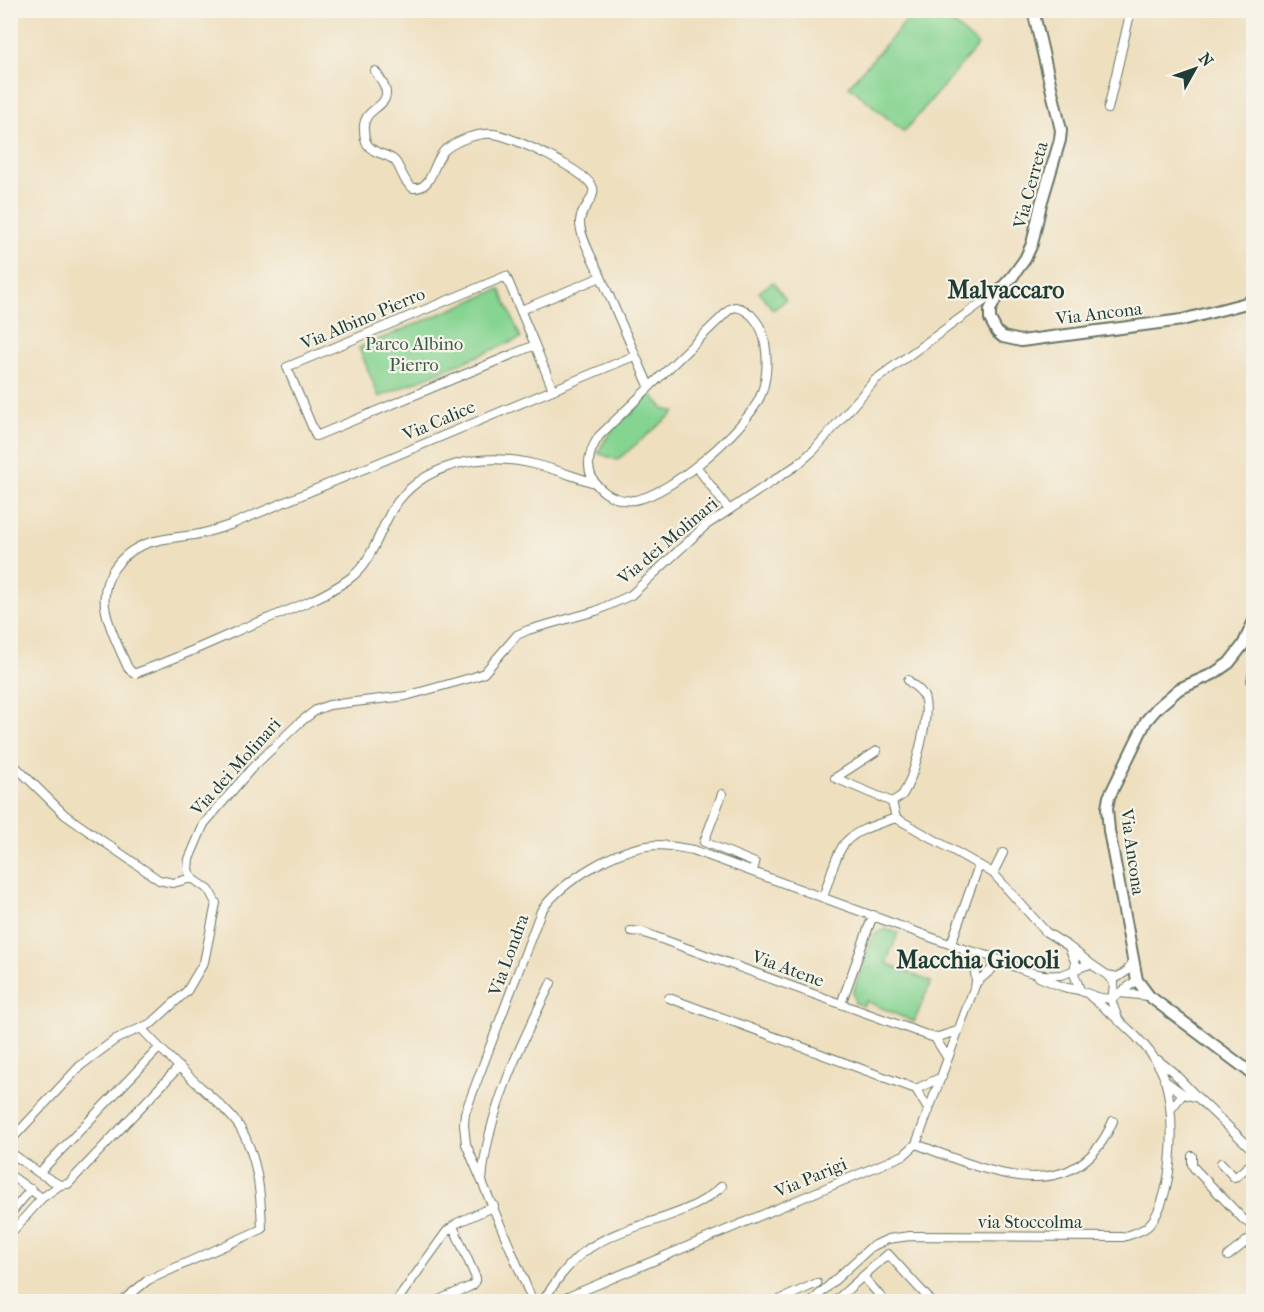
<svg xmlns="http://www.w3.org/2000/svg" width="1264" height="1312" font-family="'IM FELL French Canon',serif">
	<style>
		.green { fill: #86d492; stroke: #528863; stroke-width: 1.5 }
		.lines { fill: none; stroke-linecap: round; stroke-linejoin: round }
		.street-casing { stroke: #677665; stroke-width: 10 }
		.secondary-casing { stroke: #677665; stroke-width: 14 }
		.street { stroke: #fff; stroke-width: 8 }
		.secondary { stroke: #fff; stroke-width: 10 }
		.labels { text-anchor: middle; dominant-baseline: central; stroke-width: 4.5; stroke-linejoin: round; paint-order: stroke }
		.street-label { font-size: 18px; fill: #1f3d34; stroke: #f7f3e8 }
		.park-label { font-size: 18px; fill: #345b47; stroke: #f7f3e8 }
		.district-label { font-size: 24px; font-weight: bold; fill: #1f3d34; stroke: #f7f3e8 }
	</style>
	<rect width="100%" height="100%" fill="#f7f3e8"/>
	<filter id="ink" filterUnits="userSpaceOnUse"><feTurbulence type="fractalNoise" baseFrequency=".0167" numOctaves="2"/><feDisplacementMap in="SourceGraphic" scale="12" xChannelSelector="R" yChannelSelector="G"/><feConvolveMatrix kernelMatrix="1 2 1 2 8 2 1 2 1" color-interpolation-filters="sRGB"/></filter>
	<filter id="wash" filterUnits="userSpaceOnUse"><feTurbulence type="fractalNoise" baseFrequency=".008" numOctaves="4" result="noise"/><feDisplacementMap in="SourceGraphic" scale="24" xChannelSelector="R" yChannelSelector="G"/><feGaussianBlur stdDeviation="1.35" result="paint"/><feColorMatrix in="noise" values="0 0 0 0 0 0 0 0 0 0 0 0 0 0 0 0 0 1.4 0 .05"/><feComposite in="paint" operator="in"/></filter>
	<g filter="url(#wash)">
		<rect width="100%" height="100%" fill="#eedfbf"/>
		<path class="green" d="M915,11H939L978,45L904,132L849,86Z
			M773,282L786,300L773,310L759,292Z
			M500,289L521,338L379,397L359,348Z
			M651,394L664,409L675,412L617,460L598,453C604,439 619,420 632,414L631,413Z
			M886,929L898,933L886,963L931,982L914,1022L866,1001L863,1006L855,1003L853,992L874,934Z"/>
	</g>
	<g filter="url(#ink)">
		<g class="lines">
			<g class="street-casing">
				<path id="street" d="M375,71C379,77 385,84 386,92C387,109 362,108 364,130C364,135 365,140 367,144C374,155 387,153 395,161C402,170 403,182 413,188C434,190 432,160 446,149C458,140 479,132 494,134C511,136 588,171 593,188C596,199 580,209 580,221C579,236 595,263 601,277
					M1108,109L1131,10
					M506,276L535,345L316,436L287,367Z
					M735,307C751,309 763,327 765,343C768,360 767,381 760,397C746,429 670,495 635,500C614,503 591,488 589,466C588,455 593,445 599,436L730,309Z
					M521,310L601,277L649,386
					M535,345L553,390
					M696,466L729,510
					M595,483C575,477 555,469 534,464C483,452 422,462 392,510C379,532 371,564 349,579C318,601 281,613 246,627C210,643 173,660 136,673H133L128,668C120,650 110,631 106,612C99,580 119,553 148,543C163,538 179,537 194,535C206,533 218,529 230,525L634,356
					M1254,667L1251,680L1254,690
					M877,751L835,778L892,802L896,818
					M10,761L65,815L159,880L173,883L192,878
					M722,794L704,842L755,863L753,871
					M892,802C896,799 901,797 903,794C914,776 931,717 924,697C922,690 913,686 908,680
					M896,818L993,873L1046,932L1068,946L1091,964
					M993,873L1003,853
					M823,897C829,881 833,862 842,847C852,830 879,824 896,818
					M631,931L642,932L935,1038
					M951,944L979,865
					M1069,947L1076,964L1073,971L1080,990
					M1107,975L1118,977L1127,971L1132,963
					M1039,977C1048,981 1057,985 1067,988C1072,989 1077,989 1081,991C1112,1004 1111,1000 1137,980
					M976,983L992,969L993,962L990,956
					M1120,993L1149,996
					M669,998L916,1089
					M841,1004L873,915
					M935,1038L957,1031
					M935,1038L947,1057
					M1158,1060L1173,1072L1197,1097
					M1164,1080L1183,1094L1198,1098L1254,1151
					M916,1089L942,1077
					M916,1089L929,1111
					M1171,1109L1183,1094
					M10,1141L80,1066L116,1039L152,1023L187,991L204,962L216,903L209,890L192,878L188,870L189,859L204,824L251,769L299,723L316,710L329,705L406,696L474,677L484,673L517,635L528,630L596,611L631,595L705,526L797,465L814,450L875,380L999,290
					M916,1144C985,1170 1074,1213 1113,1121
					M10,1152L39,1173L60,1185
					M1192,1156V1164L1194,1168L1244,1220L1254,1226L1252,1237L1228,1256
					M1221,1163L1234,1177L1237,1176L1254,1161
					M39,1173L159,1048
					M10,1175L42,1198L10,1234
					M482,1181C487,1113 521,1043 551,983
					M42,1198L60,1185L68,1184L179,1067
					M10,1214L31,1189
					M863,1276L885,1302
					M121,1302L148,1280L262,1229C261,1196 258,1155 239,1126C229,1112 216,1101 204,1090C182,1070 161,1050 141,1028
					M396,1302L447,1231L457,1223L494,1206
					M434,1302L469,1287L473,1285L476,1278L453,1226
					M533,1302L466,1144L464,1125L465,1113L541,911C563,880 618,847 656,845C669,845 681,848 693,850L960,948C971,951 982,954 992,957C1015,966 1034,978 1060,975C1071,973 1080,966 1091,964L1107,975L1114,983L1112,1003L1119,1021
					M542,1302C554,1284 567,1265 584,1252C624,1221 685,1222 722,1186
					M556,1302L904,1155L916,1144L976,983C976,970 973,960 964,951
					M775,1302L817,1283
					M811,1302L871,1247L888,1239L910,1236L1123,1237C1132,1234 1141,1232 1148,1226C1176,1199 1178,1101 1160,1068C1145,1039 1114,1017 1090,996
					M834,1302L888,1254L932,1302"/>
			</g>
			<g class="secondary-casing">
				<path id="secondary" d="M1033,10L1061,130L1060,140L1041,204L1032,244L1025,259L1012,277L1001,289L990,310V319L997,332L1003,337L1021,341L1182,320L1254,301
					M1254,621L1243,645L1229,663L1213,674L1179,689L1157,708L1146,721L1109,797L1107,808L1109,831L1137,980L1149,996L1254,1075"/>
			</g>
			<use href="#street" class="street"/>
			<use href="#secondary" class="secondary"/>
		</g>
	</g>
	<g class="labels">
		<g class="street-label">
			<text transform="translate(1031 185) rotate(-75)">Via Cerreta</text>
			<text transform="translate(1099 314) rotate(-7)">Via Ancona</text>
			<text transform="translate(363 319) rotate(-23)">Via Albino Pierro</text>
			<text transform="translate(439 421) rotate(-23)">Via Calice</text>
			<text transform="translate(668 541) rotate(-40)">Via dei Molinari</text>
			<text transform="translate(236 767) rotate(-48)">Via dei Molinari</text>
			<text transform="translate(1132 852) rotate(82)">Via Ancona</text>
			<text transform="translate(509 955) rotate(-70)">Via Londra</text>
			<text transform="translate(788 969) rotate(20)">Via Atene</text>
			<text transform="translate(811 1178) rotate(-23)">Via Parigi</text>
			<text x="1030" y="1222">via Stoccolma</text>
		</g>
		<g class="park-label">
			<text x="414" y="344">Parco Albino<tspan x="414" dy="21">Pierro</tspan></text>
		</g>
		<g class="district-label">
			<text x="1006" y="290">Malvaccaro</text>
			<text x="978" y="960">Macchia Giocoli</text>
		</g>
	</g>
	<rect width="1264" height="1312" fill="none" stroke="#f7f3e8" stroke-width="36"/>
	<g transform="translate(1195 69) rotate(50)" stroke="#f7f3e8" stroke-width="4.5" paint-order="stroke">
	<path d="M0-4.5L10 22L0 15L-10 22Z" fill="#1f3d34"/>
	<text y="-9" font-size="16" font-weight="bold" text-anchor="middle" fill="#1f3d34">N</text>
	</g>
</svg>
